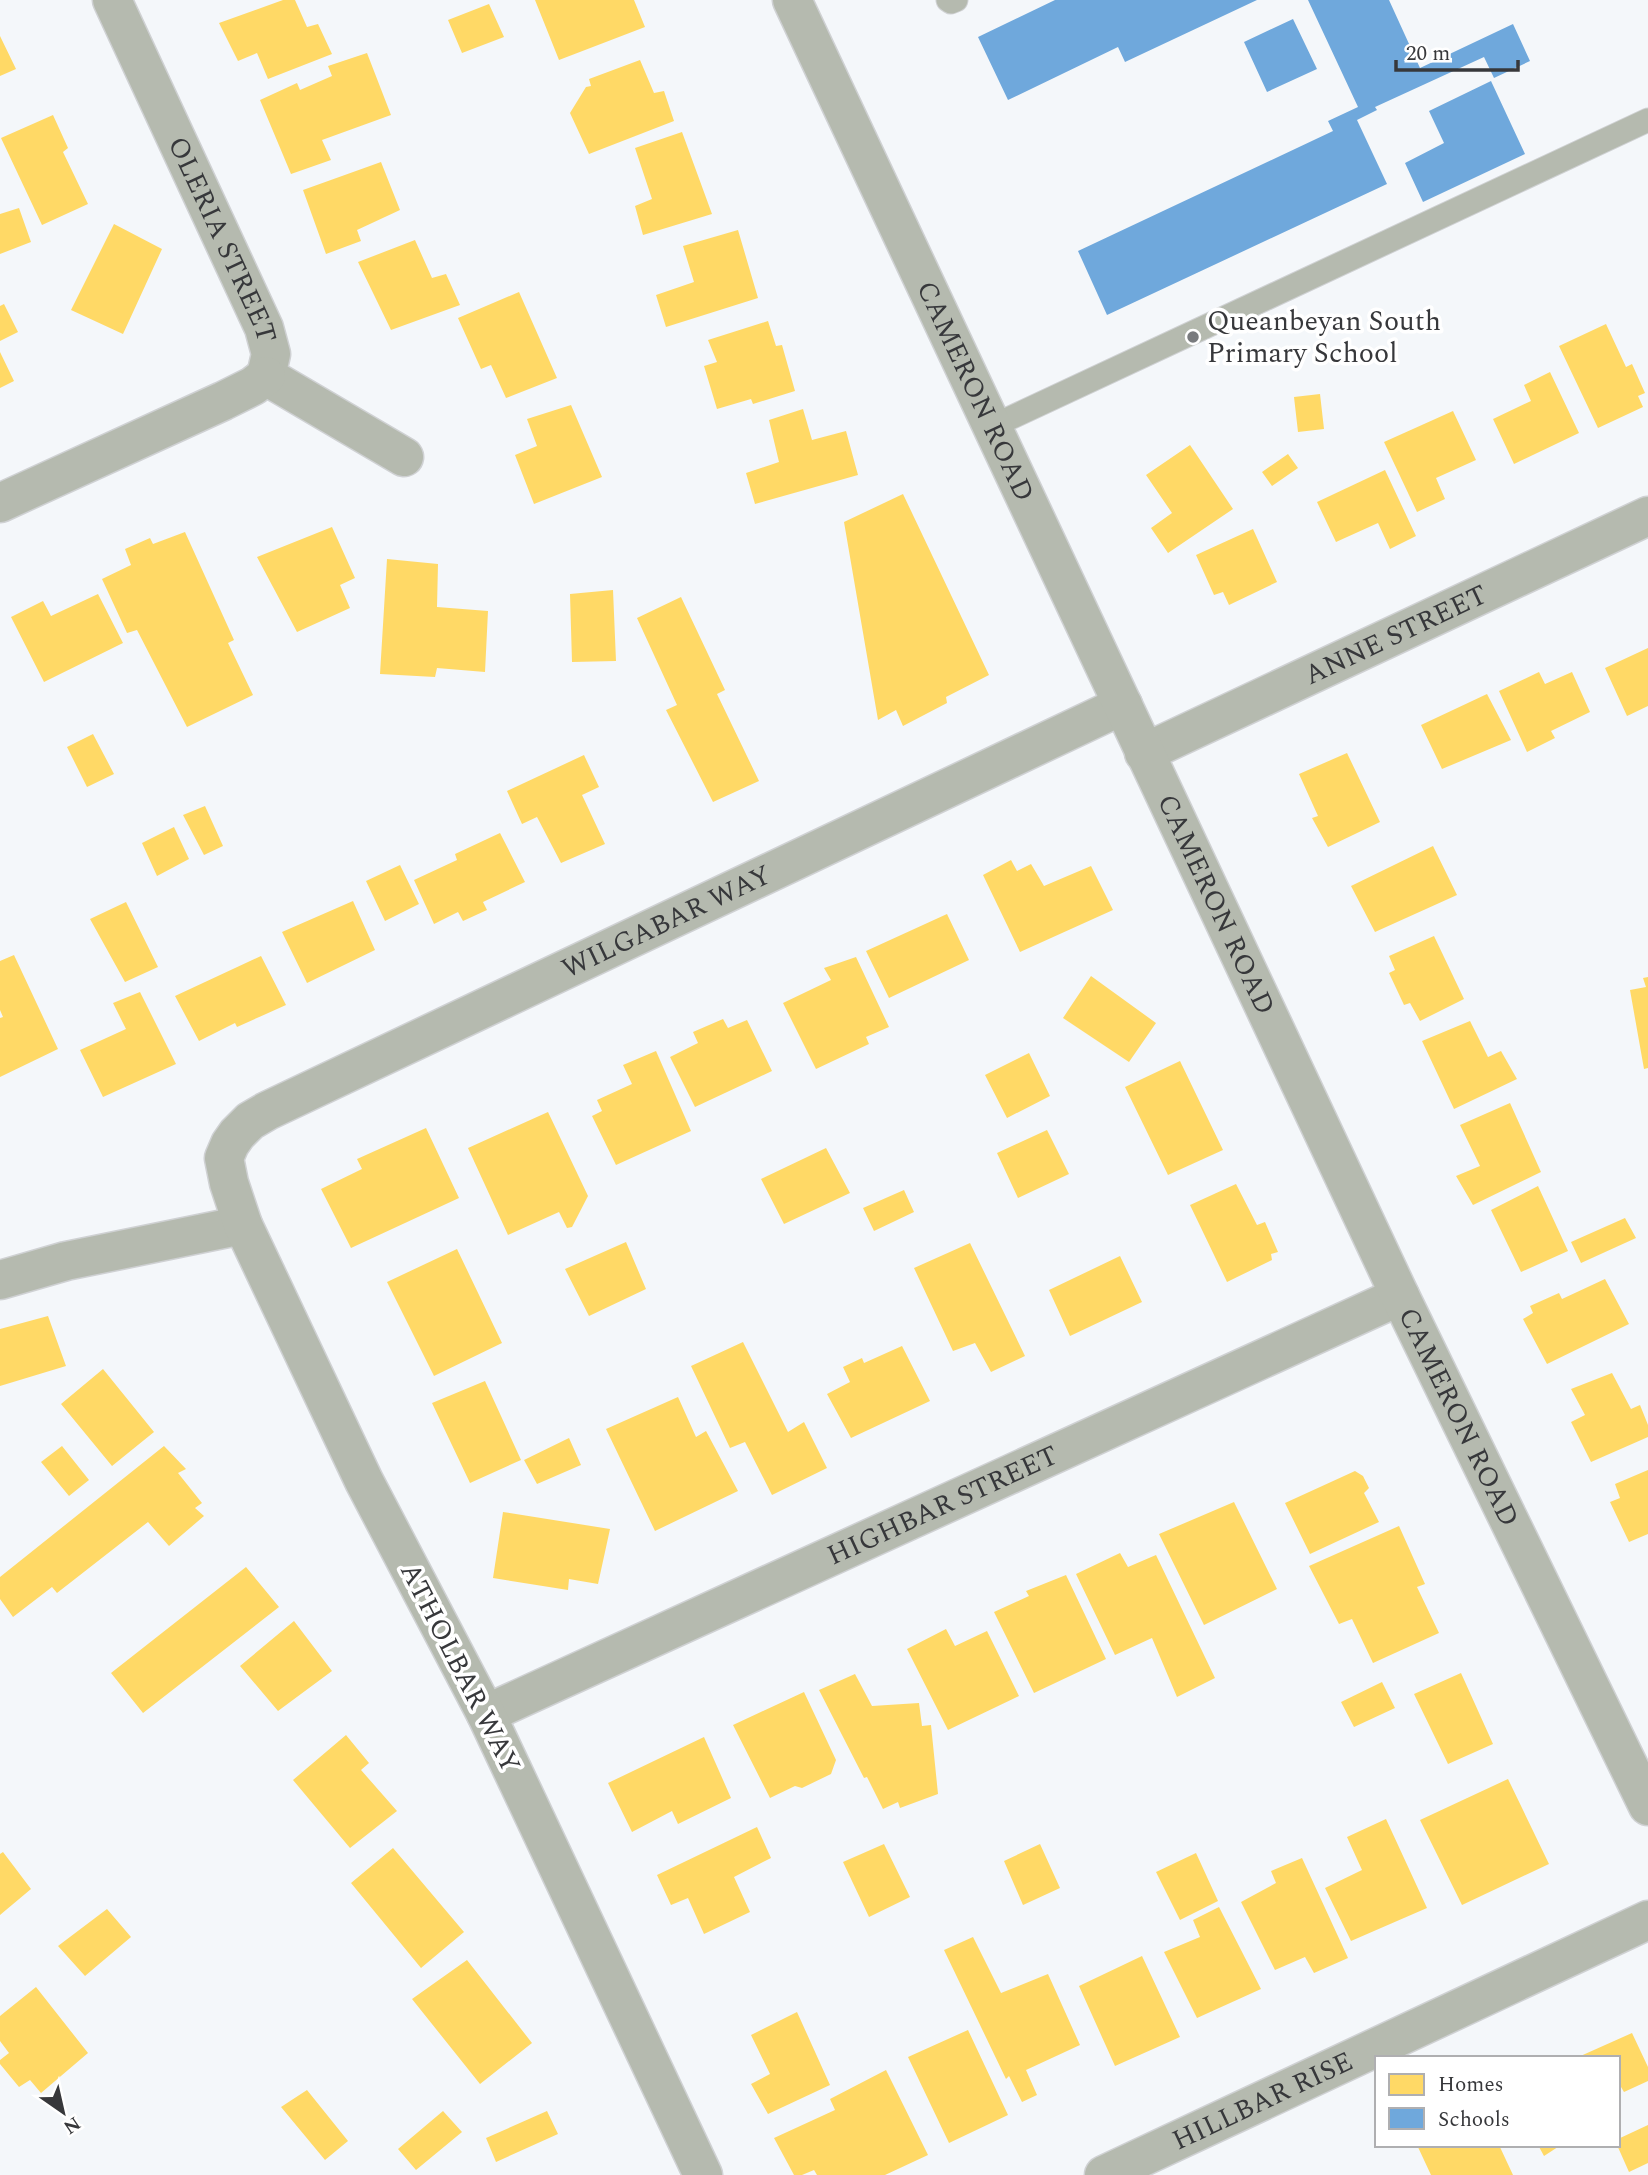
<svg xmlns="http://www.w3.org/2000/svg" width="1648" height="2175" font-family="Spectral,serif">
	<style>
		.homes { fill: #ffd966 }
		.schools { fill: #6fa8dc }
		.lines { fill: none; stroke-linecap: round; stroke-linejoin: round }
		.service-casing { stroke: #cfd1d3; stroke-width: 25 }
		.minor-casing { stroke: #cfd1d3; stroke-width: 41 }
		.tertiary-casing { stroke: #cfd1d3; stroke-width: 41 }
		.service { stroke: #b5baaf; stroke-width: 23 }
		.minor { stroke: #b5baaf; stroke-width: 38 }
		.tertiary { stroke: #b5baaf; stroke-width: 38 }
		.poi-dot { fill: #797b7e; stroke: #fff; stroke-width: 2.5 }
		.labels { text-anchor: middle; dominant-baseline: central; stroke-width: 7; stroke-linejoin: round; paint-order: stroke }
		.street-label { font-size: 28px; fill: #37383b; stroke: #fff }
		.poi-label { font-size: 28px; fill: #37383b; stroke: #fff; text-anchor: start }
	</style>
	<rect width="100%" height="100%" fill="#f4f7fa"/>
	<path class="homes" d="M283,0H295L307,27L318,24L332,54L268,79L257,53L238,61L219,23Z
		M535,0H634L645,27L559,60Z
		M489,4L504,37L462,53L448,20Z
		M0,36L16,69L0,76Z
		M367,53L391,115L322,140L331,160L291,174L260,100L297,83L300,90L332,76L328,66Z
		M640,60L654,93L664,91L674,121L589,154L570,113L586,87L591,86L589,79Z
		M53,115L68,148L63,152L88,204L42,225L1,138Z
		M682,132L712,214L643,235L635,206L652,199L635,148Z
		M381,162L400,210L357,230L361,241L326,254L303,190Z
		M19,208L31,242L0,254V214Z
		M114,224L162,249L123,334L71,310Z
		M738,230L758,298L666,327L656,295L694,282L683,246Z
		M415,240L432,278L446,274L460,305L391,330L358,262Z
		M519,292L557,378L506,398L491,365L481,369L458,318Z
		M4,304L18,332L0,341V306Z
		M768,321L776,346L782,345L795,391L753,404L751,399L717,409L704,366L717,362L708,340Z
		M1606,324L1626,367L1632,364L1645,393L1638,396L1643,407L1598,428L1559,346Z
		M0,352L14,381L0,388Z
		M1550,372L1579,433L1514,464L1493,419L1531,401L1524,385Z
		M1320,394L1324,429L1298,432L1294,397Z
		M571,405L602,477L534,504L515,455L537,446L527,419Z
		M803,409L812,440L846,431L858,475L755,504L746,473L779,462L769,420Z
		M1453,411L1476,460L1436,478L1445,499L1417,512L1384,442Z
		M1190,445L1233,509L1168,553L1151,528L1172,513L1146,475Z
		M1288,454L1298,468L1272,486L1262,472Z
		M1385,470L1416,536L1390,549L1378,523L1336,542L1317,502Z
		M903,494L989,675L946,697L947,703L903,726L896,710L878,720L844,522Z
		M332,527L355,578L340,585L350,608L297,632L257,557Z
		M1253,529L1277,582L1229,605L1223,592L1214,595L1196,555Z
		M185,532L234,640L228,643L253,695L187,727L137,630L127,633L102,579L131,565L125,549L150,538L153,544Z
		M387,559L438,564L437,607L488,611L485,672L437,668L435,677L380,674Z
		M613,590L616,661L572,662L570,594Z
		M98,594L123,643L44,682L11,617L43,601L51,616Z
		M681,597L725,690L717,694L759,781L713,802L666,710L677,705L637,618Z
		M1648,648V706L1627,716L1605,668Z
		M1539,672L1545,684L1572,672L1590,712L1551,731L1555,738L1527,752L1499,691Z
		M1487,694L1511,740L1442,769L1421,725Z
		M93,734L114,774L87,787L67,747Z
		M1347,753L1380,822L1328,847L1312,818L1318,816L1299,774Z
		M584,755L599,787L582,795L605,844L561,863L537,817L522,824L507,791Z
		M205,806L223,846L204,855L183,815Z
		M174,827L189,859L157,876L142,843Z
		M500,833L525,882L483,902L487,910L463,921L458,912L434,924L414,880L457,860L455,854Z
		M1433,846L1457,895L1375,932L1351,886Z
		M1011,860L1017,871L1031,864L1044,886L1091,866L1113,910L1020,952L983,875Z
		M400,865L419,904L385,921L366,881Z
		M353,901L375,950L307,983L282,932Z
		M126,902L158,967L125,982L90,919Z
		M947,914L969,960L889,998L866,951Z
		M1434,936L1464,999L1420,1021L1410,1003L1404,1005L1389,973L1395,970L1389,956Z
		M14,955L58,1049L0,1077V1018L3,1017L0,1010V961Z
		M261,956L286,1005L237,1027L235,1023L199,1041L175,996Z
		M856,957L889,1027L866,1037L869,1044L816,1069L783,1003L831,980L824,968Z
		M1091,976L1156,1023L1129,1062L1063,1018Z
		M1648,977V1068L1644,1069L1630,990L1646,987L1643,978Z
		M140,992L176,1064L103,1097L80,1050L126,1029L113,1003Z
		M723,1019L728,1028L747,1020L772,1071L695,1107L670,1057L698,1043L693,1032Z
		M1470,1021L1488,1057L1501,1051L1517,1079L1454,1109L1422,1041Z
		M656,1051L691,1131L616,1165L592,1116L602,1111L597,1100L632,1084L623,1065Z
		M1029,1053L1050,1096L1007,1118L985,1075Z
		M1180,1061L1223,1150L1168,1175L1125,1087Z
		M1510,1103L1541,1172L1473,1205L1456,1176L1480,1166L1460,1125Z
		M548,1112L588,1196L572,1227L567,1228L559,1212L508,1235L468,1148Z
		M426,1128L459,1198L351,1248L321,1189L362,1169L357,1159Z
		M1047,1130L1069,1174L1018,1198L997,1153Z
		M826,1148L850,1193L784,1224L761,1179Z
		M1236,1184L1257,1225L1265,1222L1278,1252L1271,1254L1272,1260L1227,1282L1190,1205Z
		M1538,1186L1568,1251L1521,1272L1491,1210Z
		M904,1190L914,1212L874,1231L863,1208Z
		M1625,1218L1636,1238L1581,1263L1571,1242Z
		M626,1242L646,1289L589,1316L565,1269Z
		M970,1243L1025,1356L991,1372L975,1343L953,1351L914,1268Z
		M457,1249L502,1343L434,1376L387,1282Z
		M1120,1256L1142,1302L1070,1336L1049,1290Z
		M1605,1279L1629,1324L1547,1364L1523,1319L1533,1313L1530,1306L1559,1293L1562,1299Z
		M48,1316L66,1366L0,1386V1329Z
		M743,1342L788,1432L804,1422L827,1468L772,1495L745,1442L730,1448L691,1366Z
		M902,1346L930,1401L851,1438L827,1394L850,1382L843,1367L862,1358L864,1363Z
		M103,1369L154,1432L112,1466L61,1404Z
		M1612,1373L1631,1409L1640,1405L1648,1425V1437L1591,1462L1571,1422L1585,1415L1571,1389Z
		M485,1381L521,1460L470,1483L432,1403Z
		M678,1397L696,1437L706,1431L738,1491L655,1531L606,1429Z
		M569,1438L581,1465L537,1484L524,1460Z
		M62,1446L89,1480L69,1496L41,1462Z
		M164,1446L186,1469L178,1473L202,1503L195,1508L204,1516L169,1546L148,1522L57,1593L52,1587L13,1617L0,1599V1577Z
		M1648,1470V1534L1629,1542L1610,1502L1620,1498L1615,1484Z
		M1355,1471L1363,1476L1369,1488L1364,1493L1379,1522L1310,1554L1285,1503Z
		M1234,1502L1277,1589L1204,1625L1159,1534Z
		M503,1512L610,1529L598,1584L569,1579L568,1590L493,1578Z
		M1399,1526L1425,1584L1417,1587L1439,1633L1373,1663L1352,1619L1339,1624L1309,1566Z
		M1120,1553L1128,1567L1156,1555L1215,1678L1177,1697L1152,1638L1115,1655L1076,1574Z
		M246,1567L279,1607L143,1713L111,1673Z
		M1066,1575L1106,1659L1034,1693L994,1612L1029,1596L1026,1591Z
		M294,1621L332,1671L278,1711L240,1666Z
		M946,1629L955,1646L987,1631L1019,1696L948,1730L907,1649Z
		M1461,1673L1493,1744L1448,1764L1414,1694Z
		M855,1674L872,1706L919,1703L922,1726L931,1725L938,1794L900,1808L898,1802L883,1809L867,1777L864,1778L819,1690Z
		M1382,1682L1395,1708L1354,1727L1341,1702Z
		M804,1692L836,1760L831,1774L802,1788L795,1786L770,1798L733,1725Z
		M346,1735L369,1763L361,1770L397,1811L350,1848L293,1780Z
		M704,1737L731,1798L678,1824L672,1811L632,1832L608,1783Z
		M1508,1779L1549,1864L1462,1905L1420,1820Z
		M1386,1819L1427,1908L1351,1941L1325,1888L1362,1870L1347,1837Z
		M757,1827L771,1858L734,1877L750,1912L704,1934L688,1898L671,1905L657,1875Z
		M884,1844L910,1897L869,1917L843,1862Z
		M1040,1844L1060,1888L1023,1905L1004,1861Z
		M393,1848L464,1932L421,1968L351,1883Z
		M3,1852L31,1889L0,1915V1854Z
		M1196,1853L1218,1901L1180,1920L1156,1872Z
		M1302,1858L1348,1958L1314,1973L1305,1957L1275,1970L1241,1902L1276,1883L1271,1871Z
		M1219,1907L1261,1989L1197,2018L1164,1952L1200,1937L1193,1920Z
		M107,1909L131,1937L85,1976L58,1946Z
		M973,1937L1001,1993L1048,1974L1080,2045L1026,2070L1037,2095L1022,2102L1009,2076L1006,2079L944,1950Z
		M1142,1956L1180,2037L1115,2066L1079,1986Z
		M467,1960L532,2043L480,2084L412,1999Z
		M36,1987L88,2053L41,2093L30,2080L19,2087L0,2064V2060L9,2053L0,2041V2016Z
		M797,2012L830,2085L768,2114L751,2084L770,2074L751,2035Z
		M968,2030L1008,2115L949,2143L908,2057Z
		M1632,2033L1648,2067V2081L1624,2092L1621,2087L1618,2088V2058H1576Z
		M886,2070L928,2155L885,2175H817L814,2170L802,2175H794L774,2138L835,2110L830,2099Z
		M307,2090L348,2141L325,2160L281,2107Z
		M443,2111L462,2132L416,2170L398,2149Z
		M547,2111L558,2134L496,2162L486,2138Z
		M1648,2125V2163L1629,2172L1617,2145L1618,2139Z
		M1417,2145H1499L1513,2175H1431Z
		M1538,2145H1561L1544,2156Z"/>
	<path class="schools" d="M1055,0H1257L1125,62L1118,47L1008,100L978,37Z
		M1308,0H1389L1420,68L1513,24L1530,61L1494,78L1484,57L1375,107L1377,110L1357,120L1387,184L1107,315L1078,251L1333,131L1328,121L1358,107Z
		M1293,19L1317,69L1267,92L1244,42Z
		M1491,81L1525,154L1423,202L1405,163L1444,143L1429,111Z"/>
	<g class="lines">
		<g class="service-casing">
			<path id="service" d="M948,0L951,2L956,0
				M993,426L1648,120"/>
		</g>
		<g class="minor-casing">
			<g id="minor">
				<path id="s1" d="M112,0L264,328L271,354L266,376L404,457"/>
				<path d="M0,503L223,401L253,386L266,376"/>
				<path id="s2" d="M1144,753L1648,516"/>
				<path d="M0,1280L66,1261L243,1225"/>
				<path id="s3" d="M486,1714L1400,1296"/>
				<path id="s4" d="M703,2175L486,1714L364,1481L243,1225L229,1183L224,1158L230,1144L237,1134L250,1121L267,1111L1123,705"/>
				<path id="s5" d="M1104,2175L1648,1920"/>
			</g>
		</g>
		<g class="tertiary-casing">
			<g id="tertiary">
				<path id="s6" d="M792,0L1400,1296L1648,1806"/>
			</g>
		</g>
		<use href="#service" class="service"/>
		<use href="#minor" class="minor"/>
		<use href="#tertiary" class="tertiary"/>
	</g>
	<circle class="poi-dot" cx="1193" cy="337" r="7"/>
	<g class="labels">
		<g class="street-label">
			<text stroke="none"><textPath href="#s1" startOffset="264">OLERIA STREET</textPath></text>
			<text stroke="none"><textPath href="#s6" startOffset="432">CAMERON ROAD</textPath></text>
			<text stroke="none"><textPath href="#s2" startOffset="278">ANNE STREET</textPath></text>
			<text stroke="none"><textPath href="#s6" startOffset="999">CAMERON ROAD</textPath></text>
			<text stroke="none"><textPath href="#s4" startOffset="1633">WILGABAR WAY</textPath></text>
			<text stroke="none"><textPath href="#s6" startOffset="1566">CAMERON ROAD</textPath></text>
			<text stroke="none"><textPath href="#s3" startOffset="502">HIGHBAR STREET</textPath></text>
			<text transform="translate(460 1668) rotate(63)">ATHOLBAR WAY</text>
			<text stroke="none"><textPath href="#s5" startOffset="175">HILLBAR RISE</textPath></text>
		</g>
		<g class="poi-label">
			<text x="1207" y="321">Queanbeyan South<tspan x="1207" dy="32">Primary School</tspan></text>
		</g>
	</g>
	<rect x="1375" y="2056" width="245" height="91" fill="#ffffff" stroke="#afafb1" stroke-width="2"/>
	<rect x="1389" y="2074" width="35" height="21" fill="#ffd966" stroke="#afafb1" stroke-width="2"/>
	<text x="1438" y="2091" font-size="21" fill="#37383b">Homes</text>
	<rect x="1389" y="2108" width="35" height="21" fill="#6fa8dc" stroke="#afafb1" stroke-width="2"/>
	<text x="1438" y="2126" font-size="21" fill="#37383b">Schools</text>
	<g transform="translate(63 2112) rotate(146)" stroke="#ffffff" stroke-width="5" paint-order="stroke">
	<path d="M0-5L12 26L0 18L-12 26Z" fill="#37383b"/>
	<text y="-10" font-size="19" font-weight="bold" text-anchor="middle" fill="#37383b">N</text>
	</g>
	<path d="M1396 60v10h122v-10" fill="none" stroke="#37383b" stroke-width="3.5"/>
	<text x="1406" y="60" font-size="21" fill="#37383b" stroke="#ffffff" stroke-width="5" paint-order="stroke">20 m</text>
</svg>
